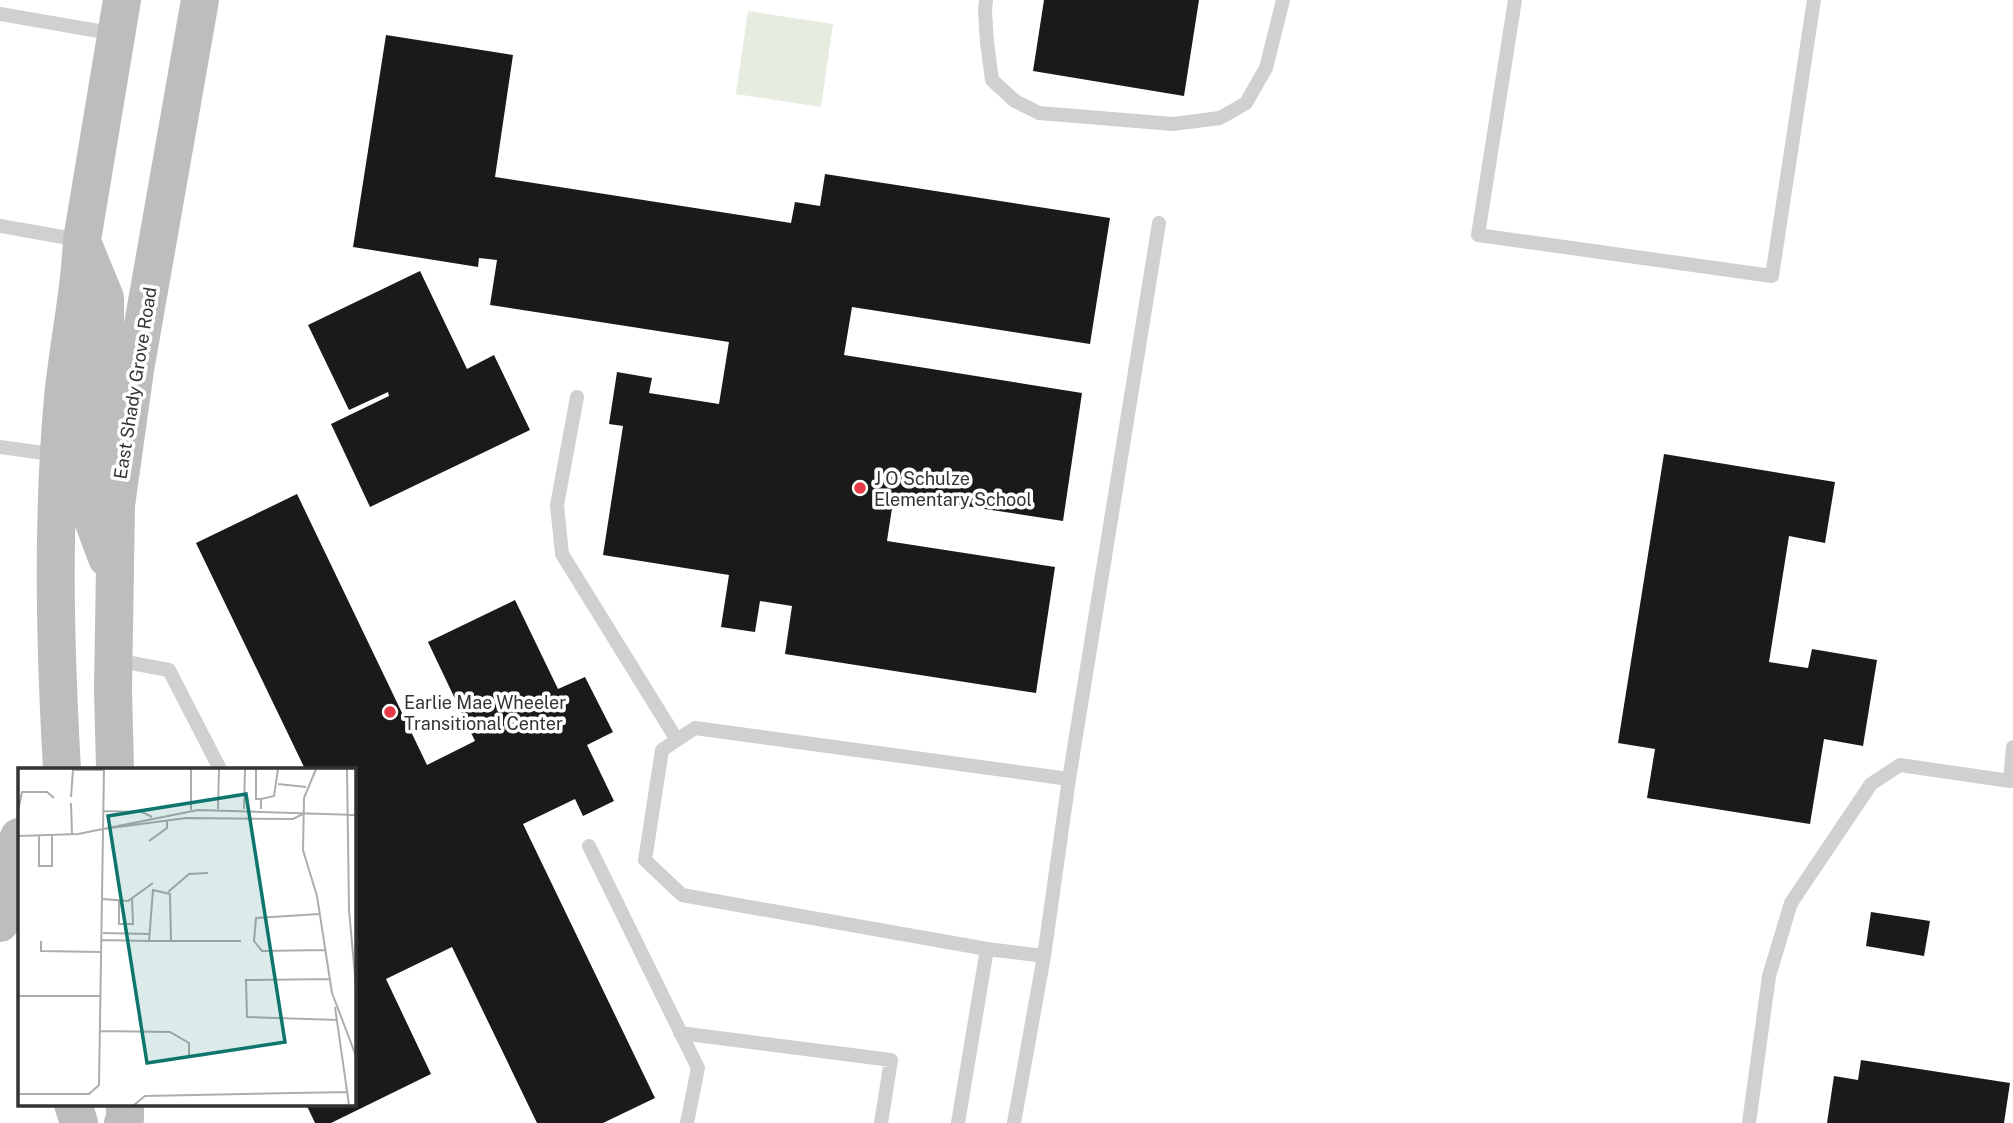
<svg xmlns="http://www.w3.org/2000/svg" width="2013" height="1123" font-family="'Public Sans',sans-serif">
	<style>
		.green { fill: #e6ecdf }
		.building { fill: #1a1a1a }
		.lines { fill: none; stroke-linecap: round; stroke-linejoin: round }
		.service { stroke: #d0d0d0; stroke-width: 14 }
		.secondary { stroke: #bdbdbd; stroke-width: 38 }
		.poi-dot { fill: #e63946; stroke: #fff; stroke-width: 2.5 }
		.labels { text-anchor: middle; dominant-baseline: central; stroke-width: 7; stroke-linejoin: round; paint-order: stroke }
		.street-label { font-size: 18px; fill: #333; stroke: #fff }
		.poi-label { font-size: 18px; fill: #333; stroke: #fff; text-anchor: start }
		.inset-road { fill: none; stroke: #adadad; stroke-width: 2 }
		.view { fill: #0f766e; fill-opacity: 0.15; stroke: #0f766e; stroke-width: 3.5 }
		.inset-edge { fill: none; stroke: #333; stroke-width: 3.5 }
	</style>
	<rect width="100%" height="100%" fill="#fff"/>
	<path class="green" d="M748,11L833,24L821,107L736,94Z"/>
	<path class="building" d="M1044,0H1199L1184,96L1033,71Z
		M386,35L513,55L495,177L791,223L795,202L820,206L825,174L1110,218L1090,344L852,307L844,355L1082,393L1063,521L894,495L887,541L1055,567L1036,693L785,654L792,606L760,601L755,632L721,627L729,575L603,555L623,426L609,424L617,372L652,378L649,393L719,404L729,342L490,305L497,260L479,258L478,267L353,247Z
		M420,271L467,369L494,355L530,430L370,507L331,424L389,396L388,392L349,410L308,325Z
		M1664,454L1835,482L1825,543L1789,536L1769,662L1808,668L1812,649L1877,660L1863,746L1824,739L1810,824L1647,798L1655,749L1618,743Z
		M297,494L427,765L475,741L428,642L515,600L558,689L585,677L613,732L587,745L614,801L583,816L575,799L523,824L655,1098L603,1123H537L452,947L386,979L431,1074L331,1123H315L306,1104H354V769H305L196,543Z
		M1871,912L1930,921L1924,956L1866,946Z
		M1861,1060L2010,1083L2004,1123H1827L1834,1076L1858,1080Z"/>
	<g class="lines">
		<path class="service" d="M986,0L985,11L987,42L992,80L1015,101L1039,113L1173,124L1220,118L1246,103L1266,68L1283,0
			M1515,0L1478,235L1772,276L1814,0
			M0,14L116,34
			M0,226L80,240
			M577,397L557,505L562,554L677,740
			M0,447L58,455
			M115,660L169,670L220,769
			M1069,779L695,728L662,750L645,860L682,895L987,949L1044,956L1069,779L1159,223
			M589,846L698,1068L687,1123
			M680,1033L891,1060L881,1123
			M958,1123L987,949
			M1014,1123L1044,956
			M1749,1123L1769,976L1791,903L1871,784L1900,765L2010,781L2013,747"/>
		<path class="secondary" d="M85,249L105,298V361L91,435L87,474V504L107,558
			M62,769C55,646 52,521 63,398C68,345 80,293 82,240L122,0
			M115,769L113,690L116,505L135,370L200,0
			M0,923L14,848L19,837
			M73,1104L79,1123
			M123,1123L125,1119V1104"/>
	</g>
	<g class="poi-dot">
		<circle cx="860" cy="488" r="7"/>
		<circle cx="390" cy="712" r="7"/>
	</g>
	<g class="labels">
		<g class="street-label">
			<text transform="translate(135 383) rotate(-81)">East Shady Grove Road</text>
		</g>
		<g class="poi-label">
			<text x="874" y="478">J O Schulze<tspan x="874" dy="21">Elementary School</tspan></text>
			<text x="404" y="702">Earlie Mae Wheeler<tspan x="404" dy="21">Transitional Center</tspan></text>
		</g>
	</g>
	<g transform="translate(18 768)">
		<rect width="338" height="338" fill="#fff"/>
		<path class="inset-road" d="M173,1V42M238,1V31H243M298,1L286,30L285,82L299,128L314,225M329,1L331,142L338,219M260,16L288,19M53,29L55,2H86M53,35L54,66M200,41L201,1M226,41L227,1M243,41V31L256,28L260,1M0,43L4,24H29L36,30M86,43L124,44L134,49M85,61L168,50L275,51L285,46M0,68L60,66L180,42L338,47M21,68V98H34V68M131,73L149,60V53M150,124L171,106L190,105M85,131L110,133L135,115M101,132V156H115L114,130M301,146L238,150L236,173L244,183L307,182M85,165L131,166M84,172L131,173M23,173V183L84,184M153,173L152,126L135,122L131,173H223M312,211L228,212L229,249L319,252M314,225L338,288M0,228H83M317,239L331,337M82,263L152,264L171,275V288L189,287M0,326H71L81,317L86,1M116,337L127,328L330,324"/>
		<path class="view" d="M228,26L267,274L129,295L90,48Z"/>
		<rect width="338" height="338" class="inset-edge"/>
	</g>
</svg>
